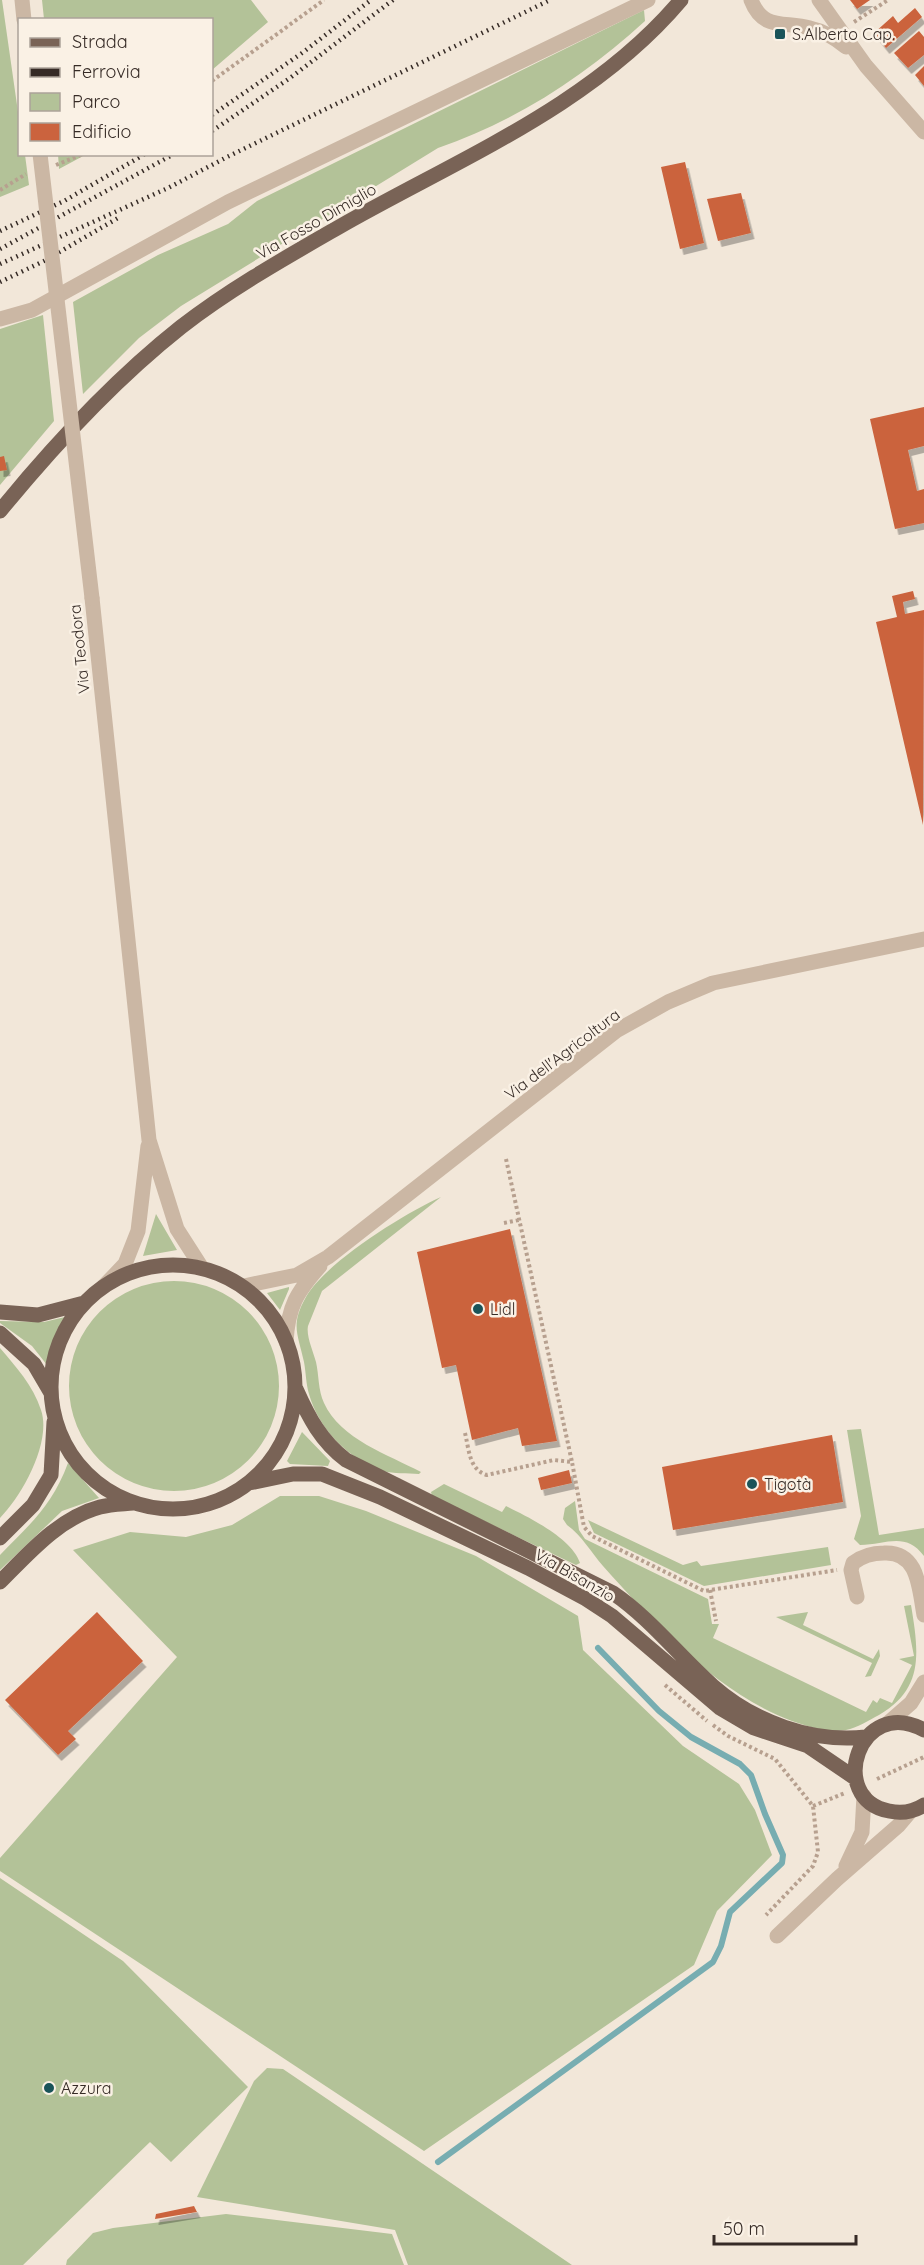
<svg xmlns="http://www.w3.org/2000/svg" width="924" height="2265" font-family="Quicksand,sans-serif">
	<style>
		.green { fill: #b3c298 }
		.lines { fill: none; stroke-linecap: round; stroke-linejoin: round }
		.stream { stroke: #77adb1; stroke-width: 6 }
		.building { fill: #cb633e; filter: url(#shadow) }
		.path { stroke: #b7a08f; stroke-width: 4; stroke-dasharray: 3 3; stroke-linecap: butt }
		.minor { stroke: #cbb7a4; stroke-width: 15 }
		.major { stroke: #796356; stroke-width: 15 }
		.rail { stroke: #362b26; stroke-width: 4.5; stroke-dasharray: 1.5 4.5; stroke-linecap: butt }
		.minor-bridge { stroke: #cbb7a4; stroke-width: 15 }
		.poi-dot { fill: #1a5459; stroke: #faf1e5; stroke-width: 2 }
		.labels { text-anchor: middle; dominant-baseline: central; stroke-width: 5; stroke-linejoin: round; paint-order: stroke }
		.poi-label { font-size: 16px; fill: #362b26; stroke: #faf1e5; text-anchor: start }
		.street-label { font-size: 16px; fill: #362b26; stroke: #faf1e5 }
	</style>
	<defs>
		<filter id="shadow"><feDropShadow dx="3.5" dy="6" stdDeviation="0" flood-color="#0004"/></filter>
	</defs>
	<rect width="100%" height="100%" fill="#f2e7d9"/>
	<path class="green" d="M0,0H2L19,119L20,154L25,155L29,185L0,197Z
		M42,0H251L268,22L212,70V20L44,19Z
		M644,10L645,21C585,76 515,122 438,148L181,306L139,338L83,394L73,302L158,255L228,224L257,201Z
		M58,154H85V155L59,169Z
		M43,315L54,421L0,485V329Z
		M441,1197L322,1291L308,1326C306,1336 313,1351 316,1362C319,1375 318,1390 324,1403C340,1439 389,1455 421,1472L419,1474C407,1473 394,1474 383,1471C349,1460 318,1428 309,1394C306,1384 306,1373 304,1362C298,1334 290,1325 306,1297C326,1262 405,1213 441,1197Z
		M156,1214L177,1250L143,1256Z
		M69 1386a105 105 0 1 1 210 0a105 105 0 1 1-210 0Z
		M289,1287V1289L280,1310L267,1293Z
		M65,1317L57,1330L47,1365L32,1346L0,1323V1321L44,1322Z
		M0,1348C16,1367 33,1385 41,1410C52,1442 22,1496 0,1518Z
		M861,1429L879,1535L924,1528V1556C905,1531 886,1545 860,1545L854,1539L861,1516L847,1430Z
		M302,1432L330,1461L328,1466L290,1464L287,1461Z
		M68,1463L99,1498L62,1511L0,1570V1555C31,1523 52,1506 68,1463Z
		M444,1484L502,1512L506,1506C528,1517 572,1538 580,1563L576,1565L432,1496L431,1492Z
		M280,1496H319L366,1511L476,1556L578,1616L583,1650L683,1746L739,1784L755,1810L772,1855L717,1911L694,1965L424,2151L0,1871V1858L177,1657L73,1550L130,1532L186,1537L232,1525Z
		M575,1501L579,1530L585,1539L708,1599L712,1624H719L713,1638L866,1712L873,1700L877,1703L880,1698L892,1703L912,1665L899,1659L914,1656L904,1606L911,1605C919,1653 924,1689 879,1715C869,1720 857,1728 846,1730C828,1733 809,1727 792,1721C715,1692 657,1626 603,1566C591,1552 582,1536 567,1525L563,1519L565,1508Z
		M588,1520L683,1565L697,1561L701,1566L828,1547L831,1565L704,1586L594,1533Z
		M808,1612L803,1625L873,1659L879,1649L880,1656L871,1676L865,1677L872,1663L776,1617Z
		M0,1878L123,1961L248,2087L171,2162L150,2142L23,2265H0Z
		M267,2068L283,2069L572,2265H408L395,2230L197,2197L254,2081Z
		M226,2214L392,2234L404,2265H66L67,2260L93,2233L113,2228Z"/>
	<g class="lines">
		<path class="stream" d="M438,2162L713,1962L721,1946L730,1912L782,1863L783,1855L765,1814L751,1775L740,1764L691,1737L659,1711L598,1648"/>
	</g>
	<path class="building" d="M850,0H870L857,9Z
		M915,8L922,17L886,48L874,33L893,16L898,23Z
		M919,31L924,37V55L908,68L894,53Z
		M924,66V86L915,75Z
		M685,162L704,243L680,249L661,167Z
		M741,193L751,233L718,241L707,199Z
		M924,407V446L908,450L917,491L924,489V523L895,529L870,419Z
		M4,456L7,470L0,471V457Z
		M913,591L915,599L903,602L905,614L924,610L923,825L876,622L897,617L892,596Z
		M510,1229L557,1441L522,1446L518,1428L472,1440L456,1365L442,1368L417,1252Z
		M832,1435L843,1502L673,1530L662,1467Z
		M569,1470L572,1483L541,1490L538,1478Z
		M97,1612L143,1661L68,1731L76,1739L58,1755L5,1700Z
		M194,2206L197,2212L155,2219L156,2214Z"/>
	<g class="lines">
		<path class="path" d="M854,22L888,0
			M212,81L324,0
			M56,165L83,154
			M0,190L26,174
			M506,1159L572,1462
			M504,1223L519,1220
			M465,1433C469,1449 469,1470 487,1475L554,1460L572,1462L584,1527L592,1536L704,1591L837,1570
			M710,1590L716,1621
			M665,1685L707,1721
			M713,1725L728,1736L775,1759L813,1806L818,1852L813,1866L766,1915
			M877,1779L924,1757
			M813,1806L845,1793"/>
		<path class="minor" d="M22,0L24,20
			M751,0C763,31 784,21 810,28C824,31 835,38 846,47
			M819,0L866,66L924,132
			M0,319L32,310L228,202L648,0
			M92,598L149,1140L177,1229L202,1268
			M104,1286L125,1264L138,1231L148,1146
			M244,1286L297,1275L328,1257L616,1031L668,1002L713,983L924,939
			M286,1342C288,1306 297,1292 320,1266
			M857,1597L851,1570L853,1563C862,1556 872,1553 884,1553C919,1551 919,1589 924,1615
			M887,1724L911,1703L924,1682
			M846,1866L862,1832L864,1796
			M777,1936L837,1879L899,1825L910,1812"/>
		<path class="major" d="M0,511C54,445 114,380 181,327C230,289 285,258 339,227C456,160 592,106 681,0
			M51 1387a122 122 0 1 1 244 0a122 122 0 1 1-244 0Z
			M0,1312L38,1315L84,1303
			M0,1333L34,1364L51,1393
			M296,1389C309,1418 321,1441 346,1460L613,1593C651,1619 679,1656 713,1686C754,1722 812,1743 866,1737
			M249,1483L293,1474H322L380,1497L528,1568L586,1599L612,1616L720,1708L754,1728L808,1746L855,1778
			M0,1538L33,1505L51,1475L54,1422
			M0,1582C29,1553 59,1518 100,1507C111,1504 123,1504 133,1503
			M924,1730C859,1694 826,1799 889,1811C902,1814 913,1812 924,1805"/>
		<path class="rail" d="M212,115L302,53L371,0
			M212,131L290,78L393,0
			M0,231L64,201L145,154
			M0,249L174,154
			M0,264L168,188L227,157L550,0
			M0,282L44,261L118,218"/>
		<path class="minor-bridge" d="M40,154L92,598"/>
	</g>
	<g class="poi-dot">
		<rect x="774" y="28" width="12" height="12" rx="3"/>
		<circle cx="478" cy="1309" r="6"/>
		<circle cx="752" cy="1484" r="6"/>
		<circle cx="49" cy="2088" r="6"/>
	</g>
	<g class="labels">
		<g class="poi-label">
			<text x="792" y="34">S.Alberto Cap.</text>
			<text x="490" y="1309">Lidl</text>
			<text x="764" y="1484">Tigotà</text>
			<text x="61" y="2088">Azzura</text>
		</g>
		<g class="street-label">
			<text transform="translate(316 221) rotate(-30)">Via Fosso Dimiglio</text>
			<text transform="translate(79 649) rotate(-96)">Via Teodora</text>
			<text transform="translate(562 1054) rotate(-37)">Via dell'Agricoltura</text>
			<text transform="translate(575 1575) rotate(30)">Via Bisanzio</text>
		</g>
	</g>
	<rect x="18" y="18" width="195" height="138" fill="#faf1e5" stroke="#aca299" stroke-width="1.5"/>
	<rect x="30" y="38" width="30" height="9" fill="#796356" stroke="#aca299" stroke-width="1.5"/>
	<text x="72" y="48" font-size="18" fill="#362b26">Strada</text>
	<rect x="30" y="68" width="30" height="9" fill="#362b26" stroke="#aca299" stroke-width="1.5"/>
	<text x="72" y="78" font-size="18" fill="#362b26">Ferrovia</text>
	<rect x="30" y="93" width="30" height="18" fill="#b3c298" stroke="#aca299" stroke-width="1.5"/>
	<text x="72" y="108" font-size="18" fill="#362b26">Parco</text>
	<rect x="30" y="123" width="30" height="18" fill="#cb633e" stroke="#aca299" stroke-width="1.5"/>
	<text x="72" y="138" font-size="18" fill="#362b26">Edificio</text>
	<path d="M714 2235v9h142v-9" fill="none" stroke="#362b26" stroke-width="3"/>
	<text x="723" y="2235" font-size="18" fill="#362b26" stroke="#faf1e5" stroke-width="4.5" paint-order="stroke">50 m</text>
</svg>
